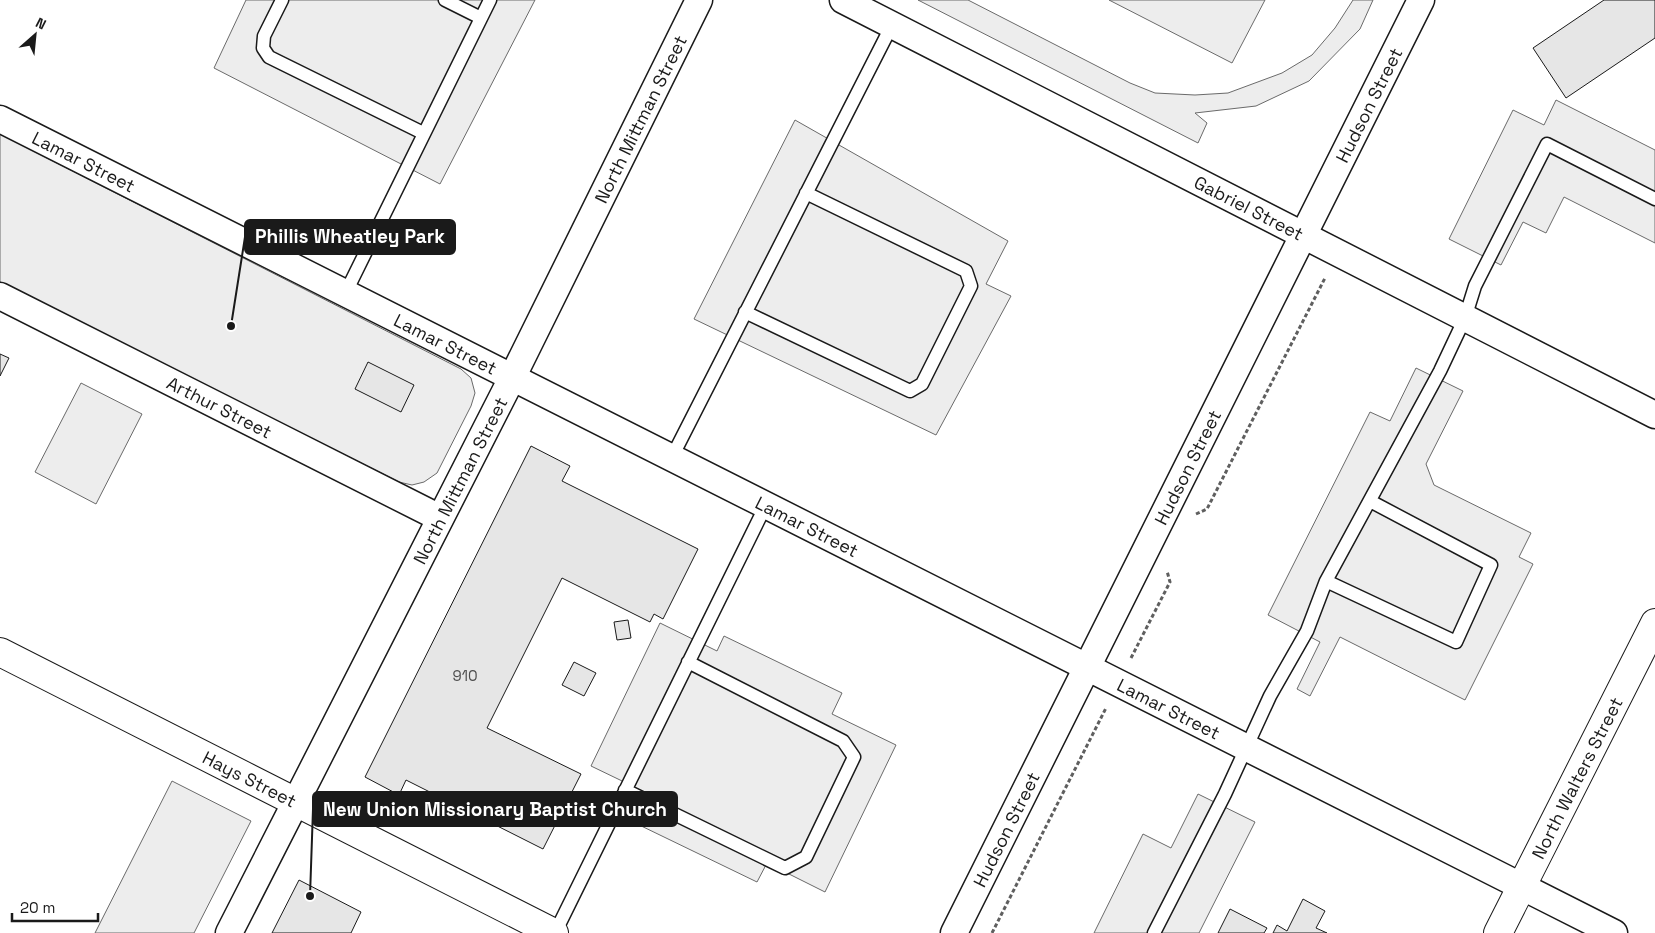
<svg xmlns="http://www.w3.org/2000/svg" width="1655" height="933" font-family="'Space Grotesk',sans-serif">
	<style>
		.built { fill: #ededed; stroke: #6a6a6a }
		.building { fill: #e6e6e6; stroke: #1a1a1a }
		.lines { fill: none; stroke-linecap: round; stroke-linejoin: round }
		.lane-casing { stroke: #1a1a1a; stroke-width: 15 }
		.street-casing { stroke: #1a1a1a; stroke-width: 29 }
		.secondary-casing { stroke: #1a1a1a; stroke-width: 30 }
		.path { stroke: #5f5f5f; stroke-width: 3; stroke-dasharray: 4 2.5; stroke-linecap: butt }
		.lane { stroke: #fff; stroke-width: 12 }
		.street { stroke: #fff; stroke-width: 26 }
		.secondary { stroke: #fff; stroke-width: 28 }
		.labels { text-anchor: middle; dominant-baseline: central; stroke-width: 4; stroke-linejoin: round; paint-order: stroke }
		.number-label { font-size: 15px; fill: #4d4d4d }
		.street-label { font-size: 18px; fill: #1a1a1a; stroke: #fff }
		.leader { fill: none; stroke: #1a1a1a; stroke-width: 2 }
		.callout-dot { fill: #1a1a1a; stroke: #fff; stroke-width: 2 }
		.callout { fill: #1a1a1a; stroke: #1a1a1a; stroke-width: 2 }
		.callout-label { font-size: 19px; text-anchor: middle; font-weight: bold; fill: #fff }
	</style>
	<rect width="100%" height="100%" fill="#fff"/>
	<path class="built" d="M246,0H535L440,184L214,68Z
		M918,0H968L1130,83L1155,93L1195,95L1228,93L1282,73L1312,55L1335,28L1353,0H1373L1360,29L1309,81L1256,106L1195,113L1207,123L1198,143Z
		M1109,0H1265L1232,63Z
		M1556,100L1655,150V243L1564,197L1546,233L1523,222L1501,265L1449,239L1513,110L1544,125Z
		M795,120L1008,241L986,284L1011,296L936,435L694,319Z
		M0,134L461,369L471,378L475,393L471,406L437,473L424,482L412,485L399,482L0,282Z
		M1416,368L1463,391L1426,464L1434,485L1531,533L1519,557L1533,564L1465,700L1340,637L1310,696L1297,689L1320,642L1268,615L1370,412L1390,421Z
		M81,383L142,414L96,504L35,472Z
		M660,623L717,651L724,636L842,693L832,714L896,745L825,892L767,863L757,882L633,822L647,793L591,766Z
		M172,781L251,821L194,933H95Z
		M1198,794L1255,822L1199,933H1094L1143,834L1171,848Z"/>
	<path class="building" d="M1604,0H1655V38L1566,98L1533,48Z
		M0,354L9,358L0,376Z
		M368,362L414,385L401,412L355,389Z
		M531,446L570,466L562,481L698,549L663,619L654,614L650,622L562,578L487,728L581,774L543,849L406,780L399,795L365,777Z
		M628,620L631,638L617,640L614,622Z
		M574,662L596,673L584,696L562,685Z
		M299,880L361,912L351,933H272Z
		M1303,899L1325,911L1316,928L1327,933H1273L1277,925L1287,931Z
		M1230,909L1267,928L1264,933H1218Z"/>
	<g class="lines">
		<g class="lane-casing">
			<path id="lane" d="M282,0L264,36L263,48L269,57L423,133
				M445,0L481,18
				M345,294L490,0
				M745,312L910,391L922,384L971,286L966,271L806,193
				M672,457L892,25
				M1326,581L1456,642L1491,565L1370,501
				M625,790L785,868L806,857L854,757L843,741L688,662
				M555,933L766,505
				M1154,933L1225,794L1270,696L1307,631L1326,581L1440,371L1465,318L1475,286L1547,144L1655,199"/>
		</g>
		<g class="street-casing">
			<g id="street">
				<path id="s1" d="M843,0L1655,415"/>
				<path id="s2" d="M0,119L1614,933"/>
				<path id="s3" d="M0,296L440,518"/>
				<path id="s4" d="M229,933L512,378L699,0"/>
				<path id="s5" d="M954,933L1421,0"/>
			</g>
		</g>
		<g class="secondary-casing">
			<g id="secondary">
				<path id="s6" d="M0,652L554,933"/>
				<path id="s7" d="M1498,933L1655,623"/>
			</g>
		</g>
		<path class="path" d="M1196,514L1207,509L1325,278
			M1131,658L1170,582L1167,571
			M992,933L1106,708"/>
		<use href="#lane" class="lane"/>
		<use href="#street" class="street"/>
		<use href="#secondary" class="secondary"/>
	</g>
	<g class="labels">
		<g class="number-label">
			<text x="465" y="675">910</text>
		</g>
		<g class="street-label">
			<text stroke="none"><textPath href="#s5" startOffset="926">Hudson Street</textPath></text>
			<text stroke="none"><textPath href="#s4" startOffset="912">North Mittman Street</textPath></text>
			<text stroke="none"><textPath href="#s2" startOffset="94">Lamar Street</textPath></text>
			<text stroke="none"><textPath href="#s1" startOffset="456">Gabriel Street</textPath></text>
			<text stroke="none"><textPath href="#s2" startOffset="499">Lamar Street</textPath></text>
			<text stroke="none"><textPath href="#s3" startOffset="246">Arthur Street</textPath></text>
			<text stroke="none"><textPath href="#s5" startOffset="521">Hudson Street</textPath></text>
			<text stroke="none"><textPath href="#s4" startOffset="508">North Mittman Street</textPath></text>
			<text stroke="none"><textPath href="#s2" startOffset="904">Lamar Street</textPath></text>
			<text stroke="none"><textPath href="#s2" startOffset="1309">Lamar Street</textPath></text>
			<text stroke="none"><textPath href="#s7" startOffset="174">North Walters Street</textPath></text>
			<text stroke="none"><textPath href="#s6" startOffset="280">Hays Street</textPath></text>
			<text stroke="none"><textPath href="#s5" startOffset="116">Hudson Street</textPath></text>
		</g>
	</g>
	<path class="leader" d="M231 326L245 237M310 896L313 809"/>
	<g class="callout-dot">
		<circle cx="231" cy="326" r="5"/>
		<circle cx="310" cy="896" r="5"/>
	</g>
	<g class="callout">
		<rect x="245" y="220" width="210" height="34" rx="5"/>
		<rect x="313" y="792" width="364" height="34" rx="5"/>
	</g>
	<g class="callout-label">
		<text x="350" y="243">Phillis Wheatley Park</text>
		<text x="495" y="816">New Union Missionary Baptist Church</text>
	</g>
	<g transform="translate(35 35) rotate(27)" stroke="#ffffff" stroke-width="4" paint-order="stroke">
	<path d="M0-4L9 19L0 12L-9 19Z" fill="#1a1a1a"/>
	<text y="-8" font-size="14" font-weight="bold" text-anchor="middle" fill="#1a1a1a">N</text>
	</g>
	<path d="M12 913v8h86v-8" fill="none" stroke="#1a1a1a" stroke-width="2.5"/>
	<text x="20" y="913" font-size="15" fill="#1a1a1a" stroke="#ffffff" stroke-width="4" paint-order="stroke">20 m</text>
</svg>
